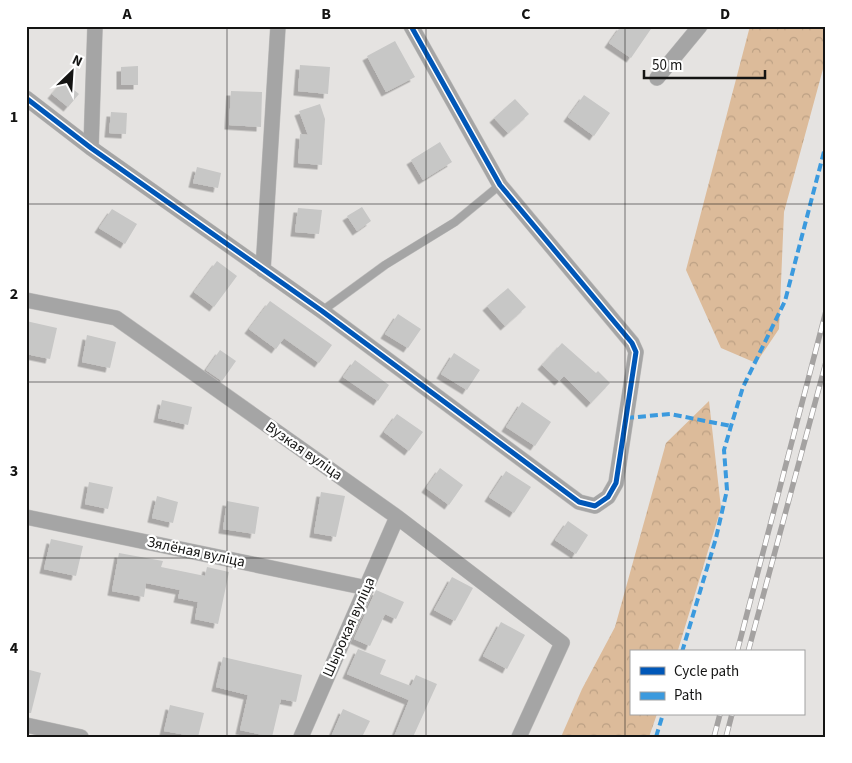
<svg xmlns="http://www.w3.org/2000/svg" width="852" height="763" font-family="'Source Sans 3',sans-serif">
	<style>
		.forest { fill: url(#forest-crowns) }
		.building { fill: #c7c7c6; filter: url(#shadow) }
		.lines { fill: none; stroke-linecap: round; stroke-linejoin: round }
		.service-casing { stroke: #bfbebd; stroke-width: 9 }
		.minor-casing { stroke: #bfbebd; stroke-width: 16 }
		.service { stroke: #a5a5a5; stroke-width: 8 }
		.minor { stroke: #a5a5a5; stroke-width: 15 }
		.rail-casing { stroke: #a4a2a1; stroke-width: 5.5 }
		.rail { stroke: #fff; stroke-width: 4; stroke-dasharray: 11; stroke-linecap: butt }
		.quiet { stroke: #3b9ade; stroke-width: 4; stroke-dasharray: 8 4; stroke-linecap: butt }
		.cycleway-casing { stroke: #fff; stroke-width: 8 }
		.cycleway { stroke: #0057b8; stroke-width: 5 }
		.grid { fill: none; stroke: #141413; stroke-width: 1; stroke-opacity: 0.55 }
		.labels { text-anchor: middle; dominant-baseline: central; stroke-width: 4.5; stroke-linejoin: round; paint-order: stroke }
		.street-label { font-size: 15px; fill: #141413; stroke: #fff }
		.neatline { fill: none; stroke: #141413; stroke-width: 2 }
		.grid-label { font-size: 16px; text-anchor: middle; font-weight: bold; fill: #141413 }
	</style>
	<defs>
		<pattern id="forest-crowns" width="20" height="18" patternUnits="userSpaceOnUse" patternTransform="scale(1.25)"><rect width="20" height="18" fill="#dcbb9a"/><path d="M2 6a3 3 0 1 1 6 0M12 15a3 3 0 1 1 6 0" fill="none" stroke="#bca084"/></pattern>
		<filter id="shadow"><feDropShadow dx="-4.5" dy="4.5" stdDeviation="0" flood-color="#0004"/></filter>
	</defs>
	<rect width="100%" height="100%" fill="#e5e3e1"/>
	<path class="forest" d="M750,26H826V58L784,212L779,329L756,363L721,348L686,270Z
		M709,401L721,508L678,650L631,652V714H657L649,737H561L582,689L615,627L666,443Z"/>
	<path class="building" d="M621,26H653L631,58L609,43Z
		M395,41L415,77L386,92L367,56Z
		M300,65L330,67L328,94L298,91Z
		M138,66V85H121V67Z
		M63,81L79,94L68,107L52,94Z
		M231,91L262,92L261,127L229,125Z
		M584,95L610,113L594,136L568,117Z
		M515,99L529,114L508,133L494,118Z
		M320,104L325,119L322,165L298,163L300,134L308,135L299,111Z
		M111,112L127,113L126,134L109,133Z
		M440,142L452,162L423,180L411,160Z
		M197,167L221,173L218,188L193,183Z
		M362,207L371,221L357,231L347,216Z
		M298,208L322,210L319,234L295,232Z
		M112,209L137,224L125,244L99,228Z
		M217,261L237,276L214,307L194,292Z
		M508,288L526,307L505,326L487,306Z
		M270,301L332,345L319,363L284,338L276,349L249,329Z
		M398,314L421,329L408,348L385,334Z
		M26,321L57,328L50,359L26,354Z
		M87,335L116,342L110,368L82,362Z
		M562,343L596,373L598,371L610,383L591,403L564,376L559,381L542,365Z
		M220,350L236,361L222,381L206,370Z
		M454,353L480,370L467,390L441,374Z
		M355,360L389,385L378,401L343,377Z
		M162,400L192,407L188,425L158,418Z
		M522,402L551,422L535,446L506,427Z
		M397,414L423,432L409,451L384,432Z
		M440,468L463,485L449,505L426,488Z
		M506,471L531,487L514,513L489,497Z
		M89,482L113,487L108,509L85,504Z
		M321,492L345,496L336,537L314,533Z
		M157,496L178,502L173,523L152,518Z
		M227,501L259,507L255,534L223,529Z
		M568,521L588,535L576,554L555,540Z
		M51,539L83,546L76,576L44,569Z
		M119,553L163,561L161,567L205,576L207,567L229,572L218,624L195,619L198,602L178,598L180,590L146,583L144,597L112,591Z
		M452,577L473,588L455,621L434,610Z
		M376,590L404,602L396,619L385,614L370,646L354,639Z
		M501,622L525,635L507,669L483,656Z
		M358,649L386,660L380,674L411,686L416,675L437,684L413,737H394L409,700L347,674Z
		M223,657L302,675L296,702L281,699L272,737L240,730L248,695L216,687Z
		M26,669L41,673L31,713H26Z
		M170,705L204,713L198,737L164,731Z
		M343,709L370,721L362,737H331Z"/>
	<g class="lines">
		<g class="service-casing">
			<path id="service" d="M322,311L385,265L455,222L500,185"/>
		</g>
		<g class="minor-casing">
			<path id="minor" d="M657,78L700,26
				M26,98L91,148L322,311L579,502L595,506L608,497L616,483L636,352L632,343L500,185L411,26
				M91,148L95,26
				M263,270L278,26
				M26,300L116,318L397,517L562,643L519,737
				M26,517L367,588
				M26,725L81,737
				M301,737L397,517"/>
		</g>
		<use href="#service" class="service"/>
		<use href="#minor" class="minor"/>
		<g class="rail-casing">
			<path id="rail" d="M737,652L826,311
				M748,652L826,362
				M714,737L720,714
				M726,737L732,714"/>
		</g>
		<use href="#rail" class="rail"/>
		<path class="quiet" d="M626,418L670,414L731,426
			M682,652L716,538L727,490L724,450L731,426L743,387L785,301L826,144
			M656,737L663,714"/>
		<g class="cycleway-casing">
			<path id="cycleway" d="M26,98L91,148L322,311L579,502L595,506L608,497L616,483L636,352L632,343L500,185L411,26"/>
		</g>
		<use href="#cycleway" class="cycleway"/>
	</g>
	<path class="grid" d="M227,26V737M426,26V737M625,26V737M26,204H826M26,382H826M26,558H826"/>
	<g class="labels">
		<g class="street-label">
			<text transform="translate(304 451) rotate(35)">Вузкая вуліца</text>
			<text transform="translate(196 552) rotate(12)">Зялёная вуліца</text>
			<text transform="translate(349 627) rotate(-66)">Шырокая вуліца</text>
		</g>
	</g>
	<rect width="852" height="763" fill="none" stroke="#ffffff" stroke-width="55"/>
	<rect x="630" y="650" width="175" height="65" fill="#ffffff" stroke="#a1a1a1"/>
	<rect x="640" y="667" width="25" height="8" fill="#0057b8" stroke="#a1a1a1"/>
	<text x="674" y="676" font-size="15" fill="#141413">Cycle path</text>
	<rect x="640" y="692" width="25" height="8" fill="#3b9ade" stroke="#a1a1a1"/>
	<text x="674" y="700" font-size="15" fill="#141413">Path</text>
	<g transform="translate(72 72) rotate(25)" stroke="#ffffff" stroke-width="4" paint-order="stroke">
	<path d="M0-4L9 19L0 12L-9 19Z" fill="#141413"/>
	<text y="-8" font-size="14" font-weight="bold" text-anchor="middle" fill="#141413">N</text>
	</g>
	<path d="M644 70v8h121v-8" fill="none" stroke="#141413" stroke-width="2.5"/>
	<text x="652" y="70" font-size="15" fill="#141413" stroke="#ffffff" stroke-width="4" paint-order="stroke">50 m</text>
	<rect x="28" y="28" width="796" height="708" class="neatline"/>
	<g class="grid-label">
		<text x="127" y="19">A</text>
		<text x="326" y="19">B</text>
		<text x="526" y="19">C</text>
		<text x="725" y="19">D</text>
		<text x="14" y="122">1</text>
		<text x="14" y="299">2</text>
		<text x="14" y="476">3</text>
		<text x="14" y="653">4</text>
	</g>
</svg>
